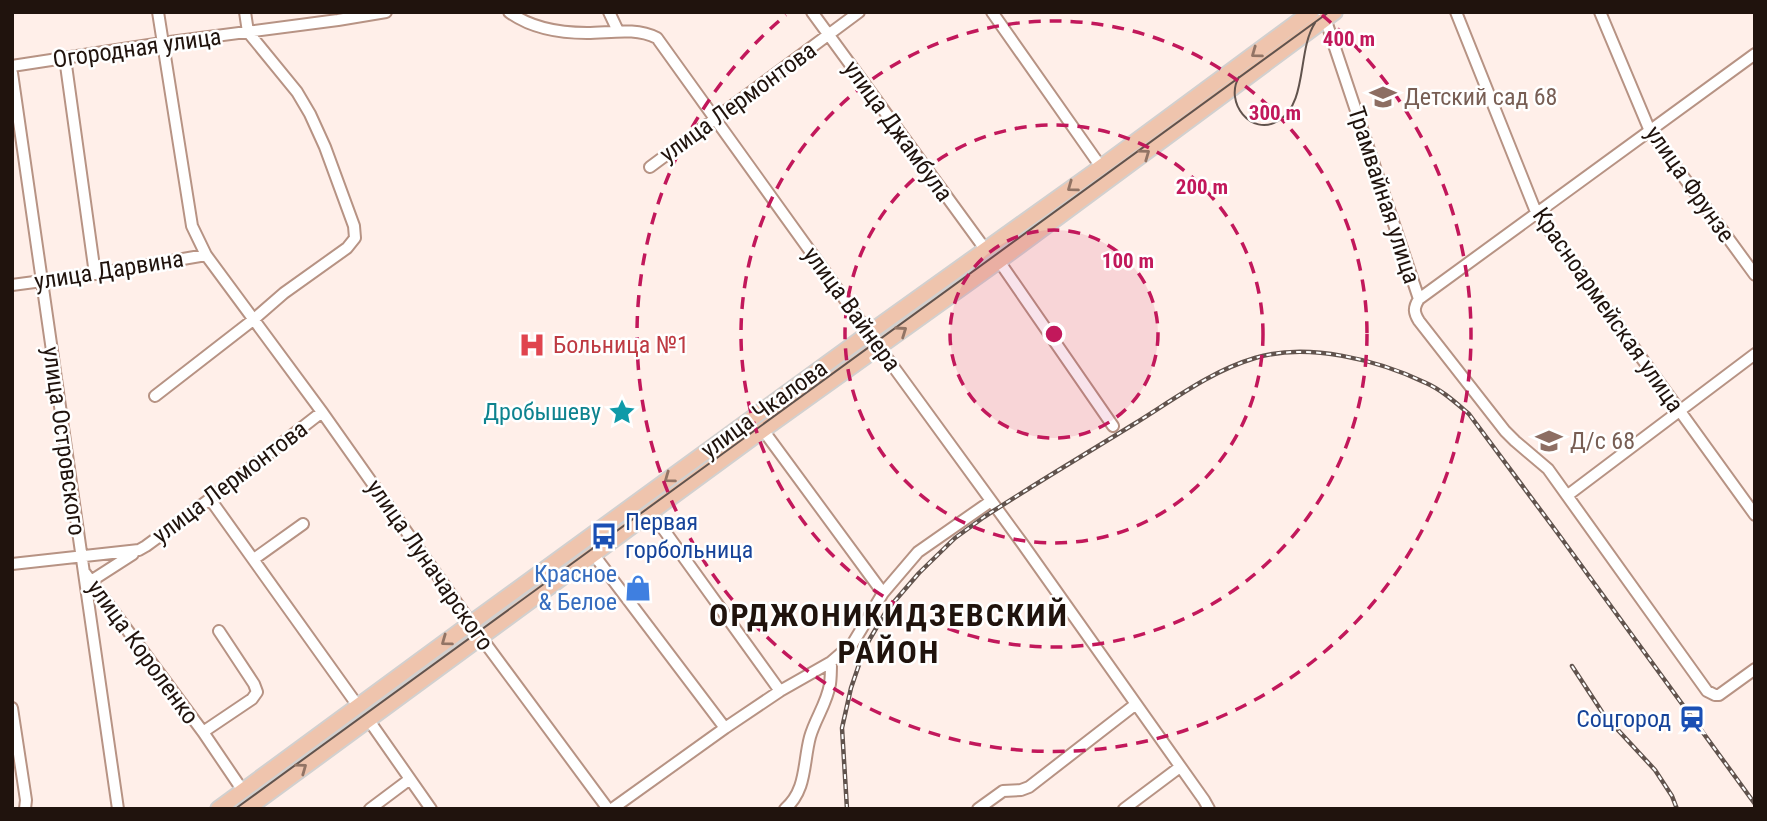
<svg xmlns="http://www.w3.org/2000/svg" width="1767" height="821" font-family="'Roboto Condensed',sans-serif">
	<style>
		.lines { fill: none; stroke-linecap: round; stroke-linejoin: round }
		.minor-casing { stroke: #b79384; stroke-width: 14 }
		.major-casing { stroke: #d2d0cf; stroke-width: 18 }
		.minor { stroke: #fff; stroke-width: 10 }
		.major { stroke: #efc4ad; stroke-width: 14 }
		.tram { stroke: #61534d; stroke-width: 2 }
		.rail-casing { stroke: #61534d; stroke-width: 4.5 }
		.rail { stroke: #fff; stroke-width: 2; stroke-dasharray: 5; stroke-linecap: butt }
		.oneway { stroke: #927465 }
		.ring { fill: none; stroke: #c2185b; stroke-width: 3.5; stroke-dasharray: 12 9 }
		.labels { text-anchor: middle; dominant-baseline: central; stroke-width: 5; stroke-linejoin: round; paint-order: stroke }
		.street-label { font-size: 24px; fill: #20130d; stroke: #fff }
		.education-label { font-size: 24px; fill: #785e54; stroke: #fff; text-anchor: start }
		.health-label { font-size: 24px; fill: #be3a42; stroke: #fff; text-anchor: start }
		.culture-label { font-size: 24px; fill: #0d838f; stroke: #fff; text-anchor: end }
		.transit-label { font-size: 24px; fill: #164399; stroke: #fff; text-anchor: start }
		.shop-label { font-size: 24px; fill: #366cbe; stroke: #fff; text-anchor: end }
		.district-label { font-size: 32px; font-weight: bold; letter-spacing: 2px; fill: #20130d; stroke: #fff }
		.centre { fill: #c2185b; stroke: #fff; stroke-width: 3.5 }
		.ring-label { font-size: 21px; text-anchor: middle; font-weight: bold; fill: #c2185b; stroke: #fff; stroke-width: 5; stroke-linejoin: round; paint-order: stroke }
	</style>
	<rect width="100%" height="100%" fill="#ffefe9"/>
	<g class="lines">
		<g class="minor-casing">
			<path id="minor" d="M158,12L192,226L206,255L322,412L471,623
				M509,12C531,28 561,33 587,33C610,33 635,27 657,38L879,347L1022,543L1204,800L1209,809
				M609,12L618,31
				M812,12L985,249
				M992,12L1101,167
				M1323,12L1419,299C1413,308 1414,313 1419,321L1505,431L1515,441L1548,469L1707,691L1715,695H1719L1755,669
				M1456,12L1536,212L1755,515
				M1600,12L1650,131L1755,275
				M65,58L95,274
				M12,66L162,43L338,20L386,12
				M12,73L118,809
				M650,167L859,12
				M999,261L1113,426
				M12,285L95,274L206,255
				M1419,299L1755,54
				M155,396L253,320L284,293L347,248L355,238L354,226L325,147L310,114L297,92L248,32L245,12
				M763,430L883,593
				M1568,495L1755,354
				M210,499L358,706
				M651,512L780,691
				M594,555L725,728
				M254,559L303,524
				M12,564L139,550L146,546L210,499L322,412
				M85,573L203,732L243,791
				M91,581L133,554
				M480,636L608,809
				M12,708L26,800L25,809
				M368,719L431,809
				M203,732L252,699L257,692L254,684L219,631
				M370,809L410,779
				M612,809L725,728L780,691L831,662L853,643L883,593L918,552L991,501
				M785,809C807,790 803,763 810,737C815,719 827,703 830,684C831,677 831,669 831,662
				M978,809L1003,791L1021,790L1029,787L1136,704
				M1124,809L1180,767"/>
		</g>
		<g class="major-casing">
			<path id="major" d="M218,809L471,623L869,333L1101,167L1311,12
				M247,809L763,430L999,261L1335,12"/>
		</g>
		<use href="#minor" class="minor"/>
		<use href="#major" class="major"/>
		<path class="tram" d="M1239,77C1224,102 1251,137 1278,121C1308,104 1297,50 1315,23
			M235,809L1329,12"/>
		<g class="rail-casing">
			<path id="rail" d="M1572,666L1604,715L1655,770L1672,796L1677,809
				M847,809L842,728L851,688L865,647L887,610L919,573L955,538L984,517C1033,485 1084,455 1134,424C1173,400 1211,371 1255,358C1308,342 1378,360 1426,383C1442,390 1456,403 1469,414L1559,535L1755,804"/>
		</g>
		<use href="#rail" class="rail"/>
	</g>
	<defs><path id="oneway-chevron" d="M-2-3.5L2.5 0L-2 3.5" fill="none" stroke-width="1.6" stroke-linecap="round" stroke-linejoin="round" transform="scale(1.75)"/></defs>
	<g class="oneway">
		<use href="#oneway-chevron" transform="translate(1256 53) rotate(144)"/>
		<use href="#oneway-chevron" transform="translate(1145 154) rotate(-36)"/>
		<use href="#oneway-chevron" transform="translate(1072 187) rotate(144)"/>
		<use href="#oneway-chevron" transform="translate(902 331) rotate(-35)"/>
		<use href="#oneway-chevron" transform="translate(669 478) rotate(144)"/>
		<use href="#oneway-chevron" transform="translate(446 641) rotate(144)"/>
		<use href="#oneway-chevron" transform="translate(302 768) rotate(-36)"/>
	</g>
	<circle cx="1054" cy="334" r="104" fill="#c2185b" fill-opacity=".12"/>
	<g class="ring">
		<circle cx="1054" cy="334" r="104"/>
		<circle cx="1054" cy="334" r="209"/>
		<circle cx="1054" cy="334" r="313"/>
		<path d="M1322 15A417 417 0 1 1 786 15"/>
	</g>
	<defs>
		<g id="school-bare" transform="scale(2.1)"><path d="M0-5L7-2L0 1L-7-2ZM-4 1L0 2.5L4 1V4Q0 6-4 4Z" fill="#8d6e63" stroke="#fff" stroke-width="2.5" paint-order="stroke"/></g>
		<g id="hospital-bare" transform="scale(2.1)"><path d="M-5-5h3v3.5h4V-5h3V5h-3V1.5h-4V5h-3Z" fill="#e0444e" stroke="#fff" stroke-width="2.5" paint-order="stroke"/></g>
		<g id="sight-bare" transform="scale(2.1)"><path d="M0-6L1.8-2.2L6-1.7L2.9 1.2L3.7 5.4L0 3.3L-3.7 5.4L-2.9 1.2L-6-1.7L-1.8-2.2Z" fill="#0f9aa8" stroke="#fff" stroke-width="2.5" paint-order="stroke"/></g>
		<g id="bus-bare" transform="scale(2.1)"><path d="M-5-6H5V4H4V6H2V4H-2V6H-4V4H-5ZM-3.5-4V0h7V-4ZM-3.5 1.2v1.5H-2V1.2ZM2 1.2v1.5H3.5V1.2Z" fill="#1a4fb4" stroke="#fff" stroke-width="2.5" paint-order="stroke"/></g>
		<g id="shop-bare" transform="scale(2.1)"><path d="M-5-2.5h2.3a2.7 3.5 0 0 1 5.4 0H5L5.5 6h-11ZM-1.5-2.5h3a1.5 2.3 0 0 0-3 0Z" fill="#3f7fe0" stroke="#fff" stroke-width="2.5" paint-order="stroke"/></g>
		<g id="station-bare" transform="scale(2.1)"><path d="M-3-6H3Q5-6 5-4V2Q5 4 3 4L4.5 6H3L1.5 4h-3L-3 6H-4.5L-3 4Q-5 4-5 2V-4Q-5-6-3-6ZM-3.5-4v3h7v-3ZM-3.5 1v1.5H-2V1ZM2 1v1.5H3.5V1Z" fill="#1a4fb4" stroke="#fff" stroke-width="2.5" paint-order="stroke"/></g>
	</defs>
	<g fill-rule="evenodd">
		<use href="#school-bare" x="1383" y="97"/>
		<use href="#hospital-bare" x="532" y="345"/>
		<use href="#sight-bare" x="622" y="412"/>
		<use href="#school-bare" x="1549" y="441"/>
		<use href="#bus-bare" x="604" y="536"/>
		<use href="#shop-bare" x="638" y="588"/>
		<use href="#station-bare" x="1692" y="719"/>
	</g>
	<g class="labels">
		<g class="street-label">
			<text transform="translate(137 48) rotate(-8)">Огородная улица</text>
			<text transform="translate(738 102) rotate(-36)">улица Лермонтова</text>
			<text transform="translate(898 131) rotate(54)">улица Джамбула</text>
			<text transform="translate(1690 184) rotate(55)">улица Фрунзе</text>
			<text transform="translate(1384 195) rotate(72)">Трамвайная улица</text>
			<text transform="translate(109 270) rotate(-9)">улица Дарвина</text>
			<text transform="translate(852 309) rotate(54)">улица Вайнера</text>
			<text transform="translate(1608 310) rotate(55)">Красноармейская улица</text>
			<text transform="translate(764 409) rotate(-36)">улица Чкалова</text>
			<text transform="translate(64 441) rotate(82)">улица Островского</text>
			<text transform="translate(230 482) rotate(-37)">улица Лермонтова</text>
			<text transform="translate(430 565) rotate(55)">улица Луначарского</text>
			<text transform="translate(143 652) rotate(54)">улица Короленко</text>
		</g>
		<g class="education-label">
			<text x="1404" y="97">Детский сад 68</text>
			<text x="1570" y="441">Д/с 68</text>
		</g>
		<g class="health-label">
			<text x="553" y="345">Больница №1</text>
		</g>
		<g class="culture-label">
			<text x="601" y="412">Дробышеву</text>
		</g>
		<g class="transit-label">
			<text x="625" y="522">Первая<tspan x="625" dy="28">горбольница</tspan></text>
			<text x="1671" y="719" text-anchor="end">Соцгород</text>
		</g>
		<g class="shop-label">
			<text x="617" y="574">Красное<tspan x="617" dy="28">&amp; Белое</tspan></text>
		</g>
		<g class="district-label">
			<text x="889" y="615">ОРДЖОНИКИДЗЕВСКИЙ<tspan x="889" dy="37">РАЙОН</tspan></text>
		</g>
	</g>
	<circle cx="1054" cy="334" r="10" class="centre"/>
	<g class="ring-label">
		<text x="1349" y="46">400 m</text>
		<text x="1275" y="120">300 m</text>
		<text x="1202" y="194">200 m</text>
		<text x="1128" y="268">100 m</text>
	</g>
	<rect width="1767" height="821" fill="none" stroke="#20130d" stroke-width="28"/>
</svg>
